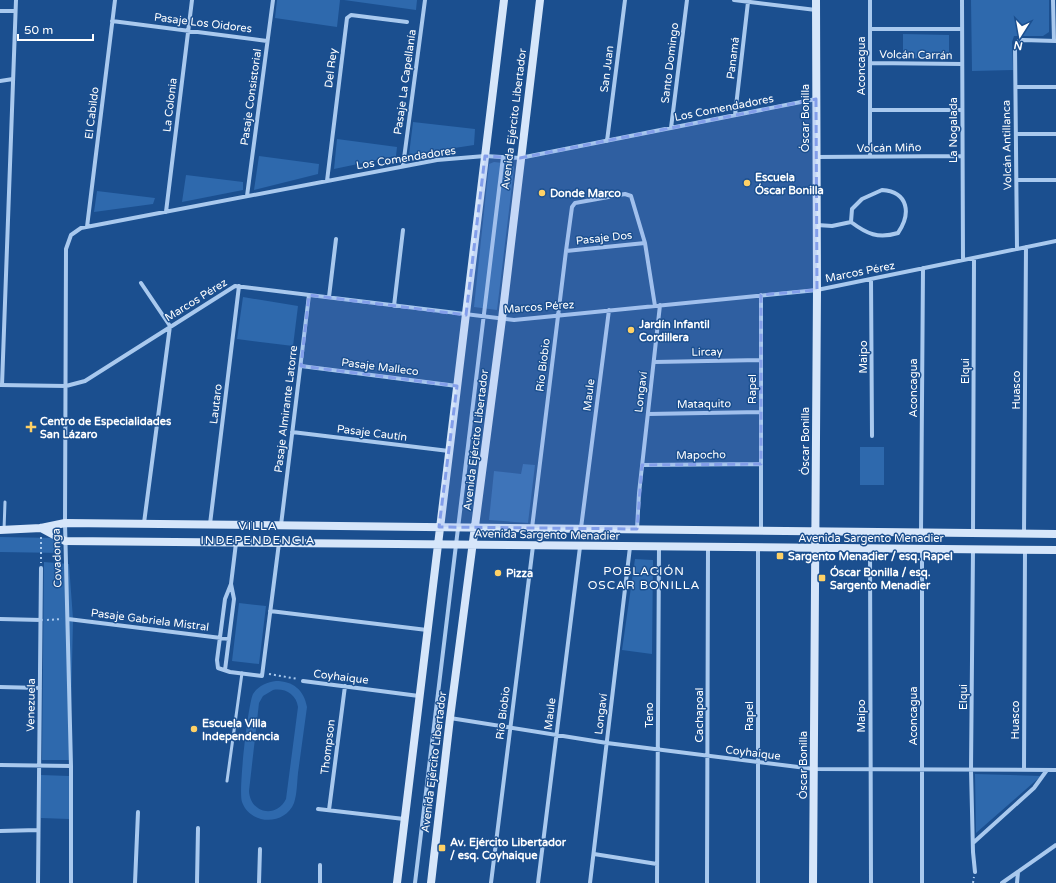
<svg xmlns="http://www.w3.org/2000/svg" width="1056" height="883" font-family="'Varela Round',sans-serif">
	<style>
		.green { fill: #2e69ad; fill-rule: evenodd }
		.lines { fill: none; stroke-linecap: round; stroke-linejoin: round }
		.path { stroke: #a9c9ee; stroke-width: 2; stroke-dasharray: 2 3; stroke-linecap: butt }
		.lane { stroke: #a9c9ee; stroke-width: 3 }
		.street { stroke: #a9c9ee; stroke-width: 4 }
		.secondary { stroke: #d6e6fa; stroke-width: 8 }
		.marked { fill: #839eea; fill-opacity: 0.2; stroke: #839eea; stroke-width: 3; stroke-dasharray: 8 5; stroke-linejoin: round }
		.poi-dot { fill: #ffd166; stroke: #1b4f8f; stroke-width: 1.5 }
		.labels { text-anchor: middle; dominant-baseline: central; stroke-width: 3; stroke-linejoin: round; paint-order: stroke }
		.street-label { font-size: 11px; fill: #fff; stroke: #1b4f8f }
		.poi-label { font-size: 11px; font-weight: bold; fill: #fff; stroke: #1b4f8f; text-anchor: start }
		.neighbourhood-label { font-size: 12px; letter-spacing: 1px; fill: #fff; stroke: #1b4f8f }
	</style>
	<rect width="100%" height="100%" fill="#1b4f8f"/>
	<path class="green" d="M277,0H340L337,27L275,18Z
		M344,0H417L416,10Z
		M971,0H1049V32L1043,36H1014L1012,42L1013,70L972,71Z
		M903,34L949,35V59L903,58Z
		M413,122L475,129L474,145L409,155Z
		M337,139L397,147L396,156L334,169Z
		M259,156L319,164L318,174L254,190Z
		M494,162L513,164L514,169L497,310L474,307L489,164Z
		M186,175L243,182V190L182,202Z
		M97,191L155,198L153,204L94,212Z
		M243,297L298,306L293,346L237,339Z
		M860,447H884V485H860Z
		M523,464L535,465L528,523L489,520L494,471L521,474Z
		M0,537L55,538L61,543L62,553L0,552Z
		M635,559L653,560L652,654L622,650Z
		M44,562L69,564L73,619L70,760H42Z
		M239,603L266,606L259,664L232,661Z
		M276,681C293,681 304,690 307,707C304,729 301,751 298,773C297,783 297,794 294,803C285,826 250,825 242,802C238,792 248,704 253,694C258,686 267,682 276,681ZM273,690C285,688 296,694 298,707L286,799C276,819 250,813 249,791L259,703L263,696Z
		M975,774L1041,776L976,833Z
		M41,775L69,776V819L41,818Z"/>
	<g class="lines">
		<path class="path" d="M41,537V563
			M47,620L62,619
			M269,674L298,679
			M973,883L974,877"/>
		<path class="lane" d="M4,530L5,502
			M227,781L242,673"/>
		<path class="street" d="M734,0L816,10
			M870,0V157
			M962,0L963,260
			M1053,0L1054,41
			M0,11H15
			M112,21L267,41
			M870,29H962
			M870,63L962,64
			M0,81L13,79
			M1016,87H1056
			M870,110H962
			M735,115L748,2
			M671,128L687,0
			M1016,134H1056
			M607,141L625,0
			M817,157L962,156
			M403,166L425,0
			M1017,180H1056
			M327,181L347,18L351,15L407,22
			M882,190C909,192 911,214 898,233C878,239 867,234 851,222L852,209L862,199Z
			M247,196L273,0
			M166,212L192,0
			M817,225L832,226L851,222
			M87,227L115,0
			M1017,249L1015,47L1017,42L1023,40L1056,41
			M566,251L645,243
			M871,279L872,436
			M141,283L170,326L144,523
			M761,295V531
			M329,297L336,239
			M394,306L403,230
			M654,362L761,360
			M301,366L457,386
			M0,385L66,386L85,381L235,286L514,320L817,290L1056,241
			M2,385L16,0
			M648,414L761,412
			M292,432L449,451
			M642,465L761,464
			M210,524L239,286
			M281,525L309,295
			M532,528L566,251L572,207L575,203L625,194L631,196L645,243L655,306
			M581,528L609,310
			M637,529L639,493L660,305
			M921,533L923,268
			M973,533L974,258
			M1024,534L1026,247
			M236,543L231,584L225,599L217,660L218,668L230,672L262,676L279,543
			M758,548V883
			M870,549L871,883
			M922,549V883
			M973,550L971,770L973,852L975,872
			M270,611L427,630
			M0,619L41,620
			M68,619L229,639
			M225,670L234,599L231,584
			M303,681L419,696
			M0,687L40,688
			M450,718L607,743L814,769L1056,770
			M0,765L71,766
			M1024,770L1025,550
			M318,809L404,819
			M329,810L345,686
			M0,831L38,830
			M973,843L1034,788L1047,770
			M594,854L657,864
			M38,883L41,568
			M71,883V766L65,523L66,249L71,235L81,228L437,160L485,156L520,158L816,99
			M135,883L138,812
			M197,883L198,828
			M259,883L260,849
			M320,883V865
			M415,883L503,157
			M491,883L533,546
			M538,883L580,547
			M590,883L630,547
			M657,883L659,547
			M707,883L708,548
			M1002,883L1056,845
			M1017,883L1018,872"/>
		<path class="secondary" d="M41,528L65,541L1056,550
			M0,530L41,528L65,523L1056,534
			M397,883L504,0
			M431,883L450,718L502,319L540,0
			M813,883L817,290L816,0"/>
	</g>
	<path class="marked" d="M816,99L817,290L761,295V464L642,465L637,529L439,527L457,386L301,366L309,295L466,315L485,156L520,158Z"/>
	<g class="poi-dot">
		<circle cx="747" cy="183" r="4"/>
		<circle cx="542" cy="193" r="4"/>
		<circle cx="631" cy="330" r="4"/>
		<path d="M29 421h4v4h4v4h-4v4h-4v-4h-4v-4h4z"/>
		<rect x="776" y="552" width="8" height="8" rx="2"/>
		<circle cx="498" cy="573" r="4"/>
		<rect x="818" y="574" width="8" height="8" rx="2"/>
		<circle cx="194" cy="729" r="4"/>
		<rect x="438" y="844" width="8" height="8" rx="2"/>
	</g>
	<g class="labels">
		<g class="street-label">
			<text transform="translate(203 23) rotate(7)">Pasaje Los Oidores</text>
			<text transform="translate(916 55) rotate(1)">Volcán Carrán</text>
			<text transform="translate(733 58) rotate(-83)">Panamá</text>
			<text transform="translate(670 63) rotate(-83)">Santo Domingo</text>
			<text transform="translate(861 66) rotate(-90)">Aconcagua</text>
			<text transform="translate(331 68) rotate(-83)">Del Rey</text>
			<text transform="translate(607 69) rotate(-83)">San Juan</text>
			<text transform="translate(405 82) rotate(-82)">Pasaje La Capellanía</text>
			<text transform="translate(251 97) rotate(-82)">Pasaje Consistorial</text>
			<text transform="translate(170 105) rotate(-83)">La Colonia</text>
			<text transform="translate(724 108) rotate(-11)">Los Comendadores</text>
			<text transform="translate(92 113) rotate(-83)">El Cabildo</text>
			<text transform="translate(805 118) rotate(-90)">Óscar Bonilla</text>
			<text transform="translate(514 119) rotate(-83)">Avenida Ejército Libertador</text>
			<text transform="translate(953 130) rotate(-90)">La Nogalada</text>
			<text transform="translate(1007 145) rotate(-91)">Volcán Antillanca</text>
			<text transform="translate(889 148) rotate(-1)">Volcán Miño</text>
			<text transform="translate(406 158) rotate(-9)">Los Comendadores</text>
			<text transform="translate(604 238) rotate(-6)">Pasaje Dos</text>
			<text transform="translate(860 272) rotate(-11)">Marcos Pérez</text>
			<text transform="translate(196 300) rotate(-32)">Marcos Pérez</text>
			<text transform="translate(539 307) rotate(-4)">Marcos Pérez</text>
			<text transform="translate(707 352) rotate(-1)">Lircay</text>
			<text transform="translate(863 357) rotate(-90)">Maipo</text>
			<text transform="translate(543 365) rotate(-83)">Río Bíobio</text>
			<text transform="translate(380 367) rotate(7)">Pasaje Malleco</text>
			<text transform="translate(965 371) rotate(-90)">Elqui</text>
			<text transform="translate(913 388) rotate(-90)">Aconcagua</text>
			<text transform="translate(752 389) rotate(-90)">Rapel</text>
			<text transform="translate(1016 390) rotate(-90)">Huasco</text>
			<text transform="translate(641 392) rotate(-83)">Longaví</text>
			<text transform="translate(589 395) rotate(-83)">Maule</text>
			<text transform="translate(216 404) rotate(-83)">Lautaro</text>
			<text transform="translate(704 404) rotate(-1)">Mataquito</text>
			<text transform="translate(286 409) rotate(-83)">Pasaje Almirante Latorre</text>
			<text transform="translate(372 433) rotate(7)">Pasaje Cautín</text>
			<text transform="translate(476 440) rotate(-83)">Avenida Ejército Libertador</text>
			<text transform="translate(805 441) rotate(-90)">Óscar Bonilla</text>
			<text transform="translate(701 455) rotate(-1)">Mapocho</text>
			<text transform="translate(547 535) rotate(1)">Avenida Sargento Menadier</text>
			<text x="871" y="538">Avenida Sargento Menadier</text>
			<text transform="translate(57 558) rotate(-92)">Covadonga</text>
			<text transform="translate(150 620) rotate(7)">Pasaje Gabriela Mistral</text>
			<text transform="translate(341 677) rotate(7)">Coyhaique</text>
			<text transform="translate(963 697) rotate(-90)">Elqui</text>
			<text transform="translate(31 705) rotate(-89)">Venezuela</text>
			<text transform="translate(503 713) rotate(-83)">Río Bíobio</text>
			<text transform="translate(550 714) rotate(-83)">Maule</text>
			<text transform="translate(601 714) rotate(-83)">Longaví</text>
			<text transform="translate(649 715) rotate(-90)">Teno</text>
			<text transform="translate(699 715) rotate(-90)">Cachapoal</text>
			<text transform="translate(749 716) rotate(-90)">Rapel</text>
			<text transform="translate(861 716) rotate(-90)">Maipo</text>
			<text transform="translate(913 716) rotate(-90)">Aconcagua</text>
			<text transform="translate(1015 720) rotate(-90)">Huasco</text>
			<text transform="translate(328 747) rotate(-83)">Thompson</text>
			<text transform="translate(753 753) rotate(7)">Coyhaique</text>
			<text transform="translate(434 762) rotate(-83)">Avenida Ejército Libertador</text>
			<text transform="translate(803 765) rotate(-90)">Óscar Bonilla</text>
		</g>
		<g class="poi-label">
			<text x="755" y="177">Escuela<tspan x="755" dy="13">Óscar Bonilla</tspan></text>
			<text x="550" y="193">Donde Marco</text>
			<text x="639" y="324">Jardín Infantil<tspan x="639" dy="13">Cordillera</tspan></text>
			<text x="40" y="421">Centro de Especialidades<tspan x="40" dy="13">San Lázaro</tspan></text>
			<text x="788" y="556">Sargento Menadier / esq. Rapel</text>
			<text x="830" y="572">Óscar Bonilla / esq.<tspan x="830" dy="13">Sargento Menadier</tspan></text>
			<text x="506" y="573">Pizza</text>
			<text x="202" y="723">Escuela Villa<tspan x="202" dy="13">Independencia</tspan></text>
			<text x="450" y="842">Av. Ejército Libertador<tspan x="450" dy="13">/ esq. Coyhaique</tspan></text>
		</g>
		<g class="neighbourhood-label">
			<text x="258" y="526">VILLA<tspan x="258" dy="14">INDEPENDENCIA</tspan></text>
			<text x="644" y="571">POBLACIÓN<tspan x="644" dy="14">OSCAR BONILLA</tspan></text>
		</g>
	</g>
	<g transform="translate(1020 36) rotate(191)" stroke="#1b4f8f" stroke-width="3" paint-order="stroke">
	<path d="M0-3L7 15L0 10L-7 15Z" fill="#ffffff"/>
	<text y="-6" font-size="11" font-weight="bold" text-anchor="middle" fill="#ffffff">N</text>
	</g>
	<path d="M18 34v6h75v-6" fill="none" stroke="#ffffff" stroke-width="2"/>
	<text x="24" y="34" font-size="12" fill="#ffffff" stroke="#1b4f8f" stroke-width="3" paint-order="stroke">50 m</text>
</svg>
